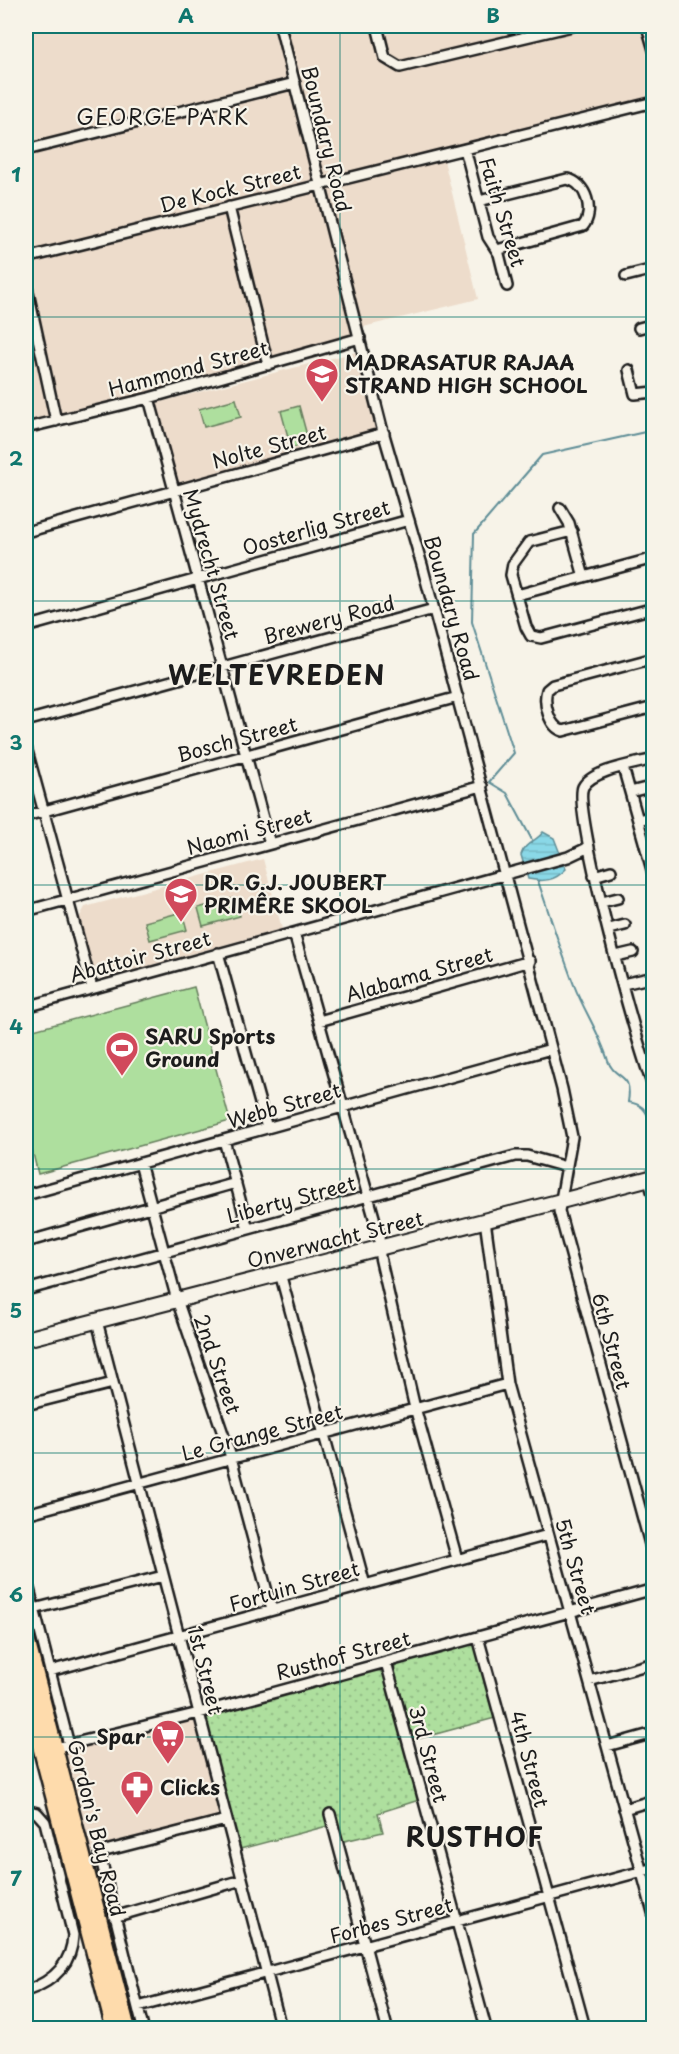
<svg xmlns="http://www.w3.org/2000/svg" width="679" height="2054" font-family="'Playpen Sans',sans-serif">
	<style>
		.built { fill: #eddccb }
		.grass { fill: url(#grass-dots); stroke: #657e5d; stroke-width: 1.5 }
		.pitch { fill: #aedf9e; stroke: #657e5d; stroke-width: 1.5 }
		.water { fill: url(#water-rules); stroke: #5e8d96; stroke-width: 1.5 }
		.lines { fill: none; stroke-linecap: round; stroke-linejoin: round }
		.stream { stroke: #5e8d96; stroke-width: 2 }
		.street-casing { stroke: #1c1c1c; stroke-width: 14 }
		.secondary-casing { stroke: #1c1c1c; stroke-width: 18 }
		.primary-casing { stroke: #1c1c1c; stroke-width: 20 }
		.street { stroke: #f7f3e8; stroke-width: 9 }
		.secondary { stroke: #f7f3e8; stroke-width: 14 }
		.primary { stroke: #fedbac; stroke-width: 15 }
		.grid { fill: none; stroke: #0f766e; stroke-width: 1.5; stroke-opacity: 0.55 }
		.labels { text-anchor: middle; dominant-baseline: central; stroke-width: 4.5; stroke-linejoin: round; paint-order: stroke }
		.street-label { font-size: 20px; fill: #1c1c1c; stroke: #f7f3e8 }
		.poi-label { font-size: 20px; font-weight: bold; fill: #1c1c1c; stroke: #f7f3e8; text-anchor: start }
		.neighbourhood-label { font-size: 21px; letter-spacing: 1.5px; fill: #1c1c1c; stroke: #f7f3e8 }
		.district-label { font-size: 26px; font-weight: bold; letter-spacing: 1.5px; fill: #1c1c1c; stroke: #f7f3e8 }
		.neatline { fill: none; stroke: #0f766e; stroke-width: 2 }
		.grid-label { font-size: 20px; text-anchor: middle; font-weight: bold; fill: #0f766e }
	</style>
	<defs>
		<pattern id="grass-dots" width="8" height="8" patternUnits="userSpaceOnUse" patternTransform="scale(1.5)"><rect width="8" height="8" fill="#aedf9e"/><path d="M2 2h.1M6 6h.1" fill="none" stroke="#95bf88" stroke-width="1.8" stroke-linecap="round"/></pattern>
		<pattern id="water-rules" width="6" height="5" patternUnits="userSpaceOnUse" patternTransform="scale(1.5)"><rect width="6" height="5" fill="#8ad8e7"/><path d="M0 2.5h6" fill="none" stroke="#76b9c6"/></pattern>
	</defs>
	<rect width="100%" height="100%" fill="#f7f3e8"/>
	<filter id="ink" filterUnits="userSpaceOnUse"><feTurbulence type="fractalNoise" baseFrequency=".0167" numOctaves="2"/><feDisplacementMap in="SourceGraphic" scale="12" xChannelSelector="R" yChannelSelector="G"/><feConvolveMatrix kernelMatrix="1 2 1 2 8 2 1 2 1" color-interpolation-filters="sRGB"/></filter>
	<g filter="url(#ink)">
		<path class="built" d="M26,26H653V103L443,156L478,299L359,328L361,339L26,425Z
			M356,352L377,430L177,484L156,403Z
			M263,859L282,929L101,979L94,975L79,918L85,907Z
			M198,1713L226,1820L77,1857L50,1750Z"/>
		<path class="grass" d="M472,1644L476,1647L495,1718L410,1741L393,1674L395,1667L400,1663Z
			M373,1670L380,1671L386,1677L419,1800L378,1813L383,1832L340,1842L335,1824L240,1849L205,1722L207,1717Z"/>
		<path class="pitch" d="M236,399L241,417L204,427L199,409Z
			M299,406L309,443L291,448L281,411Z
			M235,898L240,916L203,926L198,908Z
			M182,912L187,930L150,940L145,922Z
			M194,987L230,1121L38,1174L26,1125V1032Z"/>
		<path class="water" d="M543,832L554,838L566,869C555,881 544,882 528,879L521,855C525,842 536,842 543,832Z"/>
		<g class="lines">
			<path class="stream" d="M532,840L507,793L489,782L514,753L472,622L474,534L542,455L654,430
				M538,881C550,916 561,951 574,985C584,1011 600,1034 608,1061C615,1081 633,1071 628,1102C647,1105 645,1113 654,1126"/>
			<g class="street-casing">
				<path id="street" d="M280,26L382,428L422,565L562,1089L572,1137L559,1211L654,1559
					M377,26L385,58L400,67L572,26
					M647,26L654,50
					M465,149L488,237L499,254L507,286
					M26,150L295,83
					M479,201L567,179C586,182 595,212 583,226L497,250
					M229,207L268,365
					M26,258L654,102
					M626,276L654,269
					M26,283L56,421
					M639,328L654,324
					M629,370L635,394L654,392
					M149,398L270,844
					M26,428L149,398L360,338
					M560,508L569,523L584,577
					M572,531L529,542L513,564L511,575L526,627L531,636L541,638L654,608
					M26,532L384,433
					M517,595L654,558
					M26,627L409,520
					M654,658L553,685L547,690C543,703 549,727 563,731L654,707
					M26,721L434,609
					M26,747L92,988
					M654,759C635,764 592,770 583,787C572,809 639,1056 654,1088
					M623,767L654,877
					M630,792L654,786
					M26,816L458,697
					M638,820L654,816
					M594,876L611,871
					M602,902L618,898
					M26,911L482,786
					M609,929L625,925
					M294,933L379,1235L380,1257L414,1404L457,1559
					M218,953L267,1128
					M616,956L633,952
					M623,984L654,977
					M26,1007L568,857L587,848
					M319,1021L530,961
					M224,1140L248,1229
					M140,1163L177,1300L230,1454L272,1610
					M648,1178L654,1197
					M26,1195L551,1049
					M485,1220L507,1384L654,1916
					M26,1242L236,1183
					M280,1273L365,1585
					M26,1290L515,1156H527L566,1167
					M97,1321L281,2028
					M26,1405L113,1383
					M26,1514L507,1384
					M26,1577L69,1745
					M34,1609L163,1576
					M478,1637L585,2028
					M386,1662L486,2028
					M50,1671L548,1535
					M589,1681L654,1663
					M607,1746L654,1733
					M50,1749L199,1713L654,1589
					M624,1809L654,1800
					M26,1810L37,1813L45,1822L73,1935C72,1965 52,1982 26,1991
					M330,1814L387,2028
					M114,1917L242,1880
					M138,2007L654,1868
					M143,2028L100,1855L105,1851L226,1820"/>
			</g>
			<g class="secondary-casing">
				<path id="secondary" d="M26,1339L654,1177"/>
			</g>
			<g class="primary-casing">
				<path id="primary" d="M26,1638L127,2028
					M26,1690L114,2028"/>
			</g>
			<use href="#street" class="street"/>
			<use href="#secondary" class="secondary"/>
			<use href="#primary" class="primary"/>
		</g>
	</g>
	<path class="grid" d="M340,26V2028M26,317H654M26,601H654M26,885H654M26,1169H654M26,1453H654M26,1737H654"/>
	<defs>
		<g id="school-pin" transform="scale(1.725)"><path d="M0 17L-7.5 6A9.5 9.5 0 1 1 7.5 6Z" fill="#d1495b" stroke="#f7f3e8"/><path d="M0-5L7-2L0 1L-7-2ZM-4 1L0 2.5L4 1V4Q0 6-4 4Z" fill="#fff"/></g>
		<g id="stadium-pin" transform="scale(1.725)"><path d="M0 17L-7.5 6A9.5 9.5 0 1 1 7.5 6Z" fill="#d1495b" stroke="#f7f3e8"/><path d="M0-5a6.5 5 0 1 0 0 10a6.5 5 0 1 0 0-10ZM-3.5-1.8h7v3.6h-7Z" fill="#fff"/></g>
		<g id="supermarket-pin" transform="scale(1.725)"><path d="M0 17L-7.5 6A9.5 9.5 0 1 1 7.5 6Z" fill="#d1495b" stroke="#f7f3e8"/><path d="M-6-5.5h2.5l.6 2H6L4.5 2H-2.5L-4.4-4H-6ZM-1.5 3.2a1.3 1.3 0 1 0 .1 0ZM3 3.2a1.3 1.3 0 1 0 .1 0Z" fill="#fff"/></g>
		<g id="pharmacy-pin" transform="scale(1.725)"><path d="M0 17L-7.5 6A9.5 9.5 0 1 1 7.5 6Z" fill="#d1495b" stroke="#f7f3e8"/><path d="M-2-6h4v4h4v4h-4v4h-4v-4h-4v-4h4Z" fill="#fff"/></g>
	</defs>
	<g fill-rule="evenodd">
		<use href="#school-pin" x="322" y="374"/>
		<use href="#school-pin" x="181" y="894"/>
		<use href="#stadium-pin" x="122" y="1048"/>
		<use href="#supermarket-pin" x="168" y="1736"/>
		<use href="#pharmacy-pin" x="137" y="1787"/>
	</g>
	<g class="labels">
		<g class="street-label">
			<text transform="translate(327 139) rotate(76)">Boundary Road</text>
			<text transform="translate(230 188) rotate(-14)">De Kock Street</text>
			<text transform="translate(503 212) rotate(73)">Faith Street</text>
			<text transform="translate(188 368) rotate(-15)">Hammond Street</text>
			<text transform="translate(269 446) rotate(-15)">Nolte Street</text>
			<text transform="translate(316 527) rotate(-16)">Oosterlig Street</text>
			<text transform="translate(212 564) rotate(74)">Mydrecht Street</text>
			<text transform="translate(452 608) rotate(74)">Boundary Road</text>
			<text transform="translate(329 619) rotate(-15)">Brewery Road</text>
			<text transform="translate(237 739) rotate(-15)">Bosch Street</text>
			<text transform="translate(249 831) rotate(-15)">Naomi Street</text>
			<text transform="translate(140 956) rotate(-15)">Abattoir Street</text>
			<text transform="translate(419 974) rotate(-16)">Alabama Street</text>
			<text transform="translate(284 1105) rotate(-16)">Webb Street</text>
			<text transform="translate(291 1199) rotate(-15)">Liberty Street</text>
			<text transform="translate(335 1239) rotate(-14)">Onverwacht Street</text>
			<text transform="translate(612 1341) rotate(75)">6th Street</text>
			<text transform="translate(218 1364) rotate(71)">2nd Street</text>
			<text transform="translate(262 1432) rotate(-15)">Le Grange Street</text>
			<text transform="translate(576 1566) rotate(74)">5th Street</text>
			<text transform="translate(294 1586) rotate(-16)">Fortuin Street</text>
			<text transform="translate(343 1655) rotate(-15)">Rusthof Street</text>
			<text transform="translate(206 1670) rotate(76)">1st Street</text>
			<text transform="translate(429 1754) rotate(75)">3rd Street</text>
			<text transform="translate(530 1759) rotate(75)">4th Street</text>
			<text transform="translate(97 1828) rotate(76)">Gordon's Bay Road</text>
			<text transform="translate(391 1920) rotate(-15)">Forbes Street</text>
		</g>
		<g class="poi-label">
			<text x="345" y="362">MADRASATUR RAJAA<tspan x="345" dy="23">STRAND HIGH SCHOOL</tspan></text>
			<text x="204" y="882">DR. G.J. JOUBERT<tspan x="204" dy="23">PRIMÊRE SKOOL</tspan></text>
			<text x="145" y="1036">SARU Sports<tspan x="145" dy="23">Ground</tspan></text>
			<text x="145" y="1736" text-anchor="end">Spar</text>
			<text x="160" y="1787">Clicks</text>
		</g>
		<g class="neighbourhood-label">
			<text x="163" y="116">GEORGE PARK</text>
		</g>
		<g class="district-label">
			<text x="277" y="674">WELTEVREDEN</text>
			<text x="475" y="1836">RUSTHOF</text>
		</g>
	</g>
	<rect width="679" height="2054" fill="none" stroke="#f7f3e8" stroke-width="66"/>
	<rect x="33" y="33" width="613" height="1988" class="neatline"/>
	<g class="grid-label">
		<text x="186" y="23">A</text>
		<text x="493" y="23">B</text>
		<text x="16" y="182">1</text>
		<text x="16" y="466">2</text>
		<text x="16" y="750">3</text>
		<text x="16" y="1034">4</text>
		<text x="16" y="1318">5</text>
		<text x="16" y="1602">6</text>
		<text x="16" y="1886">7</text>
	</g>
</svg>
